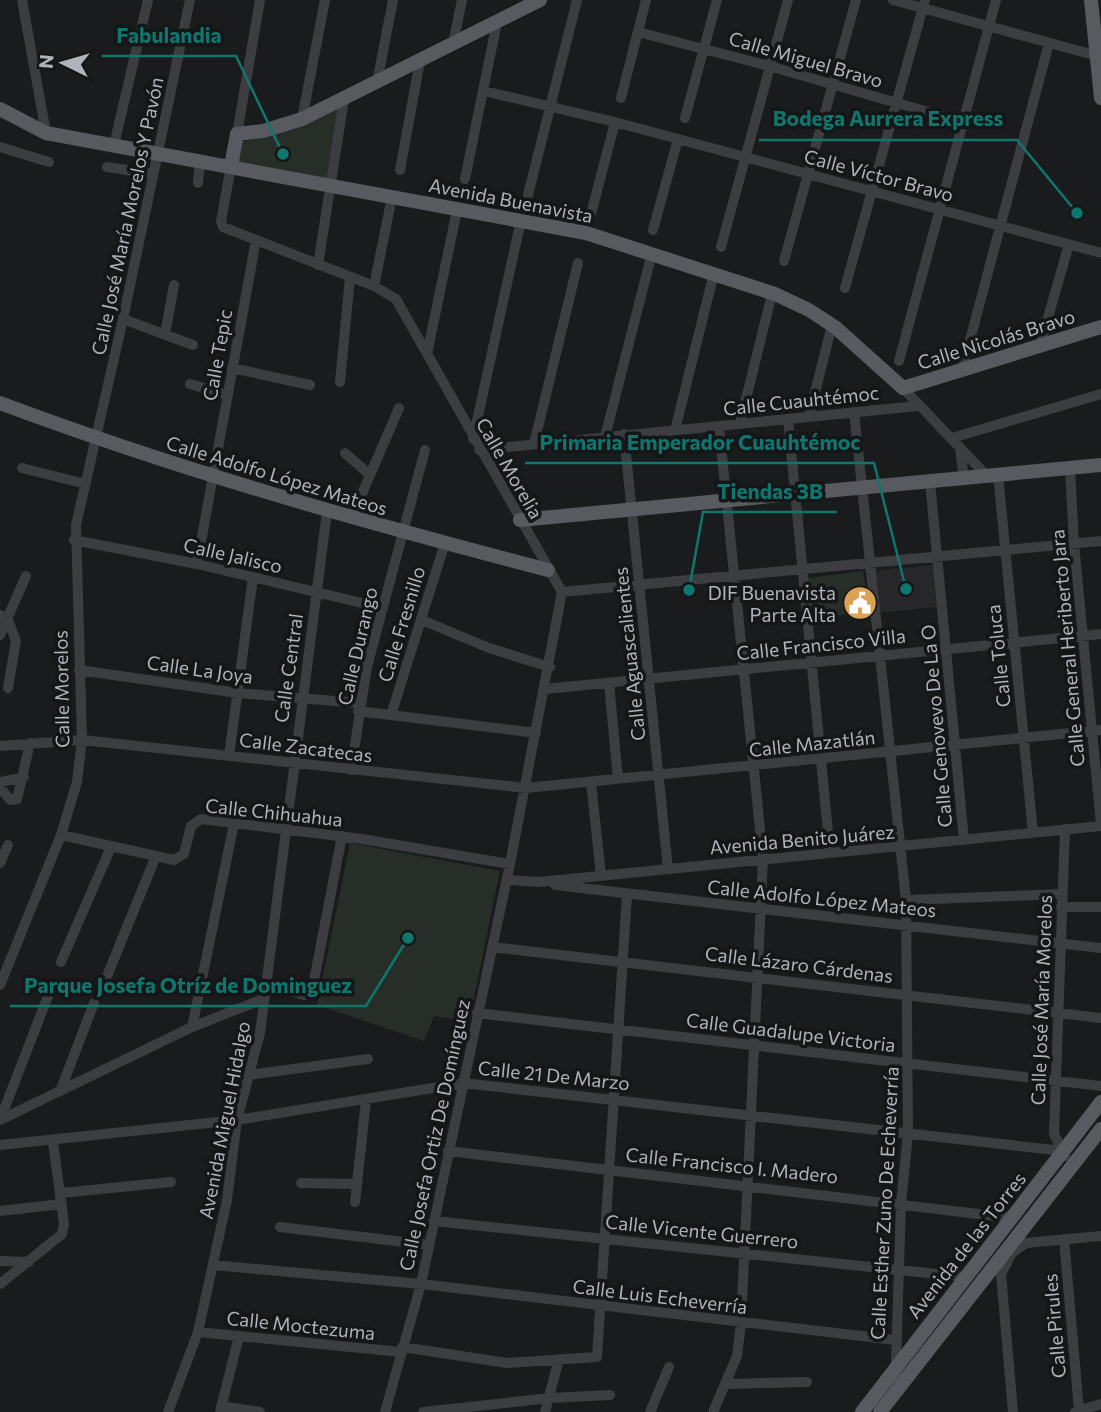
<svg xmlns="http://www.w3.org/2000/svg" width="1101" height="1412" font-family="Commissioner,sans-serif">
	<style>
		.built { fill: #272729 }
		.green { fill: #272e27 }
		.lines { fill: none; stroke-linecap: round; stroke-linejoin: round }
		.minor { stroke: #3c3d41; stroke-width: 10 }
		.major { stroke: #585a5f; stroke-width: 14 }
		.labels { text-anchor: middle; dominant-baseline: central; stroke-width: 7; stroke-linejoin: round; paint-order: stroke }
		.street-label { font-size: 19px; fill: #afb3ba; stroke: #151617 }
		.poi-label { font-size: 19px; fill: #afb3ba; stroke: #151617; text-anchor: end }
		.leader { fill: none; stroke: #0f766e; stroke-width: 2.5 }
		.callout-dot { fill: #0f766e; stroke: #151617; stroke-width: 2.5 }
		.callout-label { font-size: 21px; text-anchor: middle; font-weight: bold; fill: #0f766e; stroke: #151617; stroke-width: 7; stroke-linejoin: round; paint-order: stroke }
	</style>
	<rect width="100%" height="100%" fill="#1a1b1c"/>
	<path class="built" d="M933,565L937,607L878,613L874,571Z"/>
	<path class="green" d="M339,108L326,181L235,164L238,143L296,128Z
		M863,571L866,592L851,594L853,614L812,619L808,578Z
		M350,843L500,871L469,1022L434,1016L424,1041L317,1005Z"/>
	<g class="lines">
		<path class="minor" d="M22,0L46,133
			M893,0L1101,57
			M638,32L769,66L963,122
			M453,44L462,0
			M377,82L393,0
			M484,91L615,122L1101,253
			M621,98L646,0
			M685,118L717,0
			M302,119L325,0
			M237,134L260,0
			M114,145L148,0
			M0,147L49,162
			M231,166L221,221L223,227L374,286L396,299L562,592L510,864L421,1284L385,1412
			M107,167L153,174
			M400,170L420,61
			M465,179L497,22
			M198,183L200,160
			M528,195L577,0
			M591,214L615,122
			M653,230L678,139
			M721,247L788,0
			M784,261L856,0
			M318,265L344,99
			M374,286L392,197
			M845,288L925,0
			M123,319L193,345
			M165,334L174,285
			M1040,346L1069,244
			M427,354L457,210
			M899,361L996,0
			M232,368L310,385
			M962,370L1049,43
			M340,382L350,277
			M190,384L227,395
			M903,388L987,476
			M854,412L906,900L908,1133L901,1204L895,1393
			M809,416L832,325
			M788,419L830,853
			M740,423L772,294
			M675,430L714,273
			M624,434L668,869
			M605,437L652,253
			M952,438L1101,394
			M473,439L521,220
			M534,444L578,263
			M960,448L964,479
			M479,450L918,406
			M345,453L370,475
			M22,468L86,484
			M1070,468L1074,544L1101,824
			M998,475L1033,833
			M930,482L964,840
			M351,519L399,408
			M74,540L197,564L383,608
			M197,564L256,240
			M562,592L1101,541
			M0,615L8,620L16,641L8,688
			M422,620L489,648L550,667
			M0,635L26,576
			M79,670L238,693L359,703
			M609,683L618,779
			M545,689L1101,634
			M358,711L536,733
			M391,715L445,543
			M0,746L82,740L526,788L1101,730
			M229,756L253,577
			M351,770L367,667L425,450
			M0,782L24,777
			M591,782L601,876
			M0,787L10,800L17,799L30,743
			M61,835L174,860L184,854L191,826L201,819L362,839L510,864
			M0,863L8,845
			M507,880L539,882L1101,826
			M555,885L1101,948
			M906,900L1062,894
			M1061,907H1101
			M492,947L1101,1018
			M61,962L111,847
			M105,981L156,856
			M265,983L304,995L312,991L342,836
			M0,985L61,835L77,782L82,740L76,525L123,319L190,0
			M477,1013L1101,1086
			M192,1027L234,824
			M249,1075L368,1059
			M61,1089L94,1003
			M0,1120L192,1027L263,999
			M0,1120L50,991
			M0,1145L237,1120L463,1083L1063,1151
			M448,1151L1012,1218
			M1065,1156L1054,1134L1065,829
			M301,1183L357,1184
			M61,1193L171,1182
			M355,1202L366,1101
			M0,1211L62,1204
			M434,1221L966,1277
			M280,1227L429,1245
			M1064,1239L1079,1410
			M0,1261L29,1262
			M213,1265L421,1284L895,1340
			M0,1284L62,1234L64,1224L53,1142
			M198,1332L401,1352
			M402,1347L507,1363L597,1357L627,895
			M727,1384L807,1382
			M221,1406L260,1412
			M168,1412L198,1332L227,1200L237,1120L260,1033L327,512
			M220,1412L239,1336
			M423,1412L550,1398L610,1395
			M545,1412L559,1359
			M650,1412L669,1367
			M713,1412L737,1356L741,1323L763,859L719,426
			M1013,1412L1001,1274L1012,1253L1026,1243L1101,1236
			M1075,1412L1101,1404"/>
		<path class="major" d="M1091,0L1101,98
			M0,109L46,133L586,233L775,294L809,310L835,327L903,388L1101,327
			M231,166L237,134L263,131L302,119L540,0
			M0,403C182,471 360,521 548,570
			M520,520L1101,465
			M862,1412L1101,1102
			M880,1412L1101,1129"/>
	</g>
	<defs>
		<g id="civic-disc" transform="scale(1.75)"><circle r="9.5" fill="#dca253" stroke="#151617"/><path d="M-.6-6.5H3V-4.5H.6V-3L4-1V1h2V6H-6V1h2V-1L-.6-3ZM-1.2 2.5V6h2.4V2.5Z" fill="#fff"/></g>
	</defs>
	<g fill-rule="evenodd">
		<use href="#civic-disc" x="860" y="603"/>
	</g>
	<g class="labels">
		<g class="street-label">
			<text transform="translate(806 59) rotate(16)">Calle Miguel Bravo</text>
			<text transform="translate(879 175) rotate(15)">Calle Víctor Bravo</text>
			<text transform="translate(511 200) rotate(11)">Avenida Buenavista</text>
			<text transform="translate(127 216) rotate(-78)">Calle José María Morelos Y Pavón</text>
			<text transform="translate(996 339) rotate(-17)">Calle Nicolás Bravo</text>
			<text transform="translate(217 355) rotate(-80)">Calle Tepic</text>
			<text transform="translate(801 400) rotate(-6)">Calle Cuauhtémoc</text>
			<text transform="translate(510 468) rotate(60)">Calle Morelia</text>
			<text transform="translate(277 475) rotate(17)">Calle Adolfo López Mateos</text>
			<text transform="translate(233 555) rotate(13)">Calle Jalisco</text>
			<text transform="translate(401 624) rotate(-73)">Calle Fresnillo</text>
			<text transform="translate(821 644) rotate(-6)">Calle Francisco Villa</text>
			<text transform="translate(357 646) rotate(-77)">Calle Durango</text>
			<text transform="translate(1067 648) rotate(-95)">Calle General Heriberto Jara</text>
			<text transform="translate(629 654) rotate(-96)">Calle Aguascalientes</text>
			<text transform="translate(998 656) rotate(-96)">Calle Toluca</text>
			<text transform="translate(288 668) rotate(-82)">Calle Central</text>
			<text transform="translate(200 669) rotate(8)">Calle La Joya</text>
			<text transform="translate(61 689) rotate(-91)">Calle Morelos</text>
			<text transform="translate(936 726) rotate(-95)">Calle Genovevo De La O</text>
			<text transform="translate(812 743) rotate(-6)">Calle Mazatlán</text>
			<text transform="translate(306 747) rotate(7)">Calle Zacatecas</text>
			<text transform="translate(274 812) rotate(6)">Calle Chihuahua</text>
			<text transform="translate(802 839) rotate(-5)">Avenida Benito Juárez</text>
			<text transform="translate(822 898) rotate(6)">Calle Adolfo López Mateos</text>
			<text transform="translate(799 964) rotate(7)">Calle Lázaro Cárdenas</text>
			<text transform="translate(1041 1000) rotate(-88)">Calle José María Morelos</text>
			<text transform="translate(791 1032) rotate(7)">Calle Guadalupe Victoria</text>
			<text transform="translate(554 1075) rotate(6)">Calle 21 De Marzo</text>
			<text transform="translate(224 1120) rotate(-79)">Avenida Miguel Hidalgo</text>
			<text transform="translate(434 1135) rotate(-78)">Calle Josefa Ortiz De Domínguez</text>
			<text transform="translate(732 1165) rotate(6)">Calle Francisco I. Madero</text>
			<text transform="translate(884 1203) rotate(-87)">Calle Esther Zuno De Echeverría</text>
			<text transform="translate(702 1231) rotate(6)">Calle Vicente Guerrero</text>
			<text transform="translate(966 1245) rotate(-52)">Avenida de las Torres</text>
			<text transform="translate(660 1296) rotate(7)">Calle Luis Echeverría</text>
			<text transform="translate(301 1325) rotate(6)">Calle Moctezuma</text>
			<text transform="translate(1054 1326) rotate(-95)">Calle Pirules</text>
		</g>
		<g class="poi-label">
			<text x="836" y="592">DIF Buenavista<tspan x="836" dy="22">Parte Alta</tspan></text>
		</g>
	</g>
	<path class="leader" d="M283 154L236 56H102M1077 213L1017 140H759M906 589L874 463H525M689 590L703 512H837M408 938L366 1006H10"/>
	<g class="callout-dot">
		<circle cx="283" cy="154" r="7"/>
		<circle cx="1077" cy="213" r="7"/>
		<circle cx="906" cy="589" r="7"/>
		<circle cx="689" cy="590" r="7"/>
		<circle cx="408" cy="938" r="7"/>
	</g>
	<g class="callout-label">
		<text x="169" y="43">Fabulandia</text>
		<text x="888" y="126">Bodega Aurrera Express</text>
		<text x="700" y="450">Primaria Emperador Cuauhtémoc</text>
		<text x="770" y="499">Tiendas 3B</text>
		<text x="188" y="993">Parque Josefa Otríz de Dominguez</text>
	</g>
	<g transform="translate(63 63) rotate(275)" stroke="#151617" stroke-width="5" paint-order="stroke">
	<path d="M0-5L12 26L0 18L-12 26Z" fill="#afb3ba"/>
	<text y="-10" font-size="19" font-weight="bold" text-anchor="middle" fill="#afb3ba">N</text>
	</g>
</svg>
